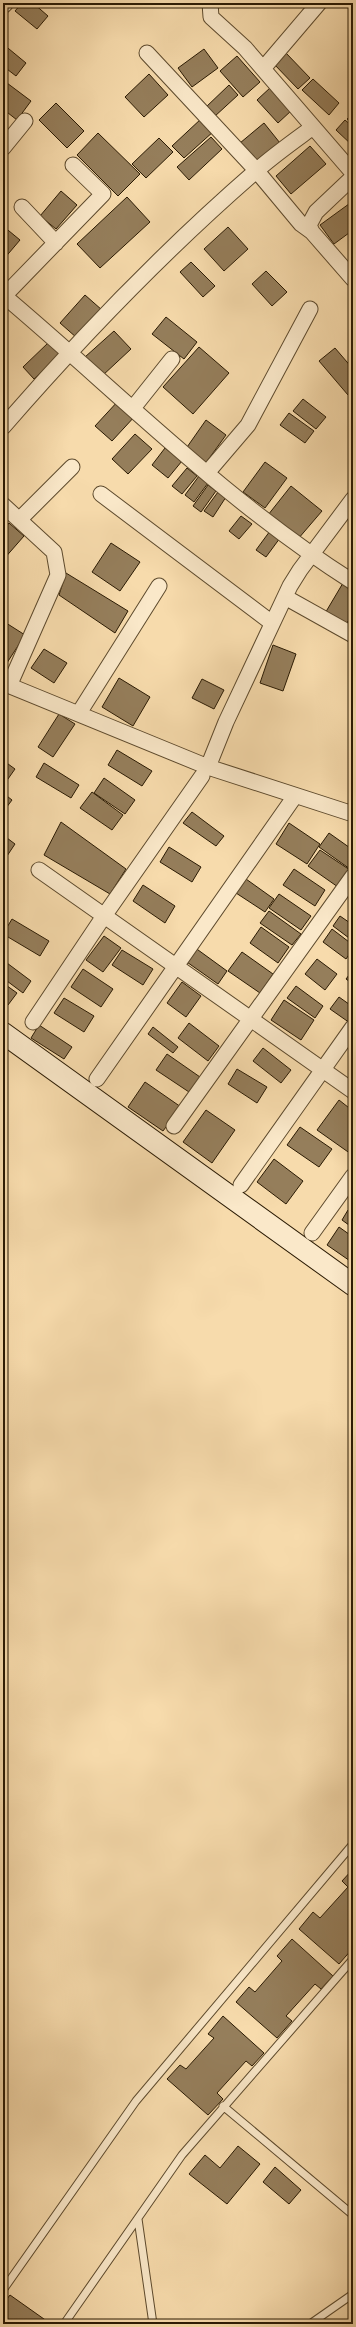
<svg xmlns="http://www.w3.org/2000/svg" width="356" height="2327" font-family="'IM FELL English',serif">
	<style>
		.building { fill: #957e5b; stroke: #2a1a03 }
		.lines { fill: none; stroke-linecap: round; stroke-linejoin: round }
		.lane-casing { stroke: #5d4a2d; stroke-width: 9 }
		.street-casing { stroke: #5d4a2d; stroke-width: 17 }
		.secondary-casing { stroke: #2a1a03; stroke-width: 23 }
		.lane { stroke: #fae8c9; stroke-width: 7 }
		.street { stroke: #fae8c9; stroke-width: 15 }
		.secondary { stroke: #fae8c9; stroke-width: 21 }
	</style>
	<rect width="100%" height="100%" fill="#f7dbac"/>
	<filter id="stains"><feTurbulence type="fractalNoise" baseFrequency=".005" numOctaves="4"/><feColorMatrix values="0 0 0 0 .2 0 0 0 0 .09 0 0 0 0 .02 0 0 0 .5 -.17"/></filter>
	<radialGradient id="worn" r=".72"><stop offset=".6" stop-color="#630" stop-opacity="0"/><stop offset="1" stop-color="#630" stop-opacity=".3"/></radialGradient>
	<path class="building" d="M22,3H33L48,16L37,29L15,11Z
		M3,44L26,63L16,76L3,66Z
		M204,49L218,68L192,87L178,68Z
		M285,52L310,78L298,89L273,63Z
		M237,56L260,82L243,97L220,71Z
		M149,74L168,95L144,117L125,97Z
		M313,79L339,103L329,115L302,90Z
		M3,80L31,101L17,120L3,109Z
		M229,85L238,95L214,117L205,108Z
		M271,87L292,110L278,123L257,100Z
		M56,103L84,131L67,148L39,120Z
		M353,113V125L347,119Z
		M202,118L214,131L184,158L172,146Z
		M345,120L353,127V146L336,130Z
		M264,123L280,143L257,163L240,143Z
		M98,133L140,174L118,196L77,155Z
		M211,137L222,149L189,180L177,167Z
		M159,138L173,152L146,178L132,164Z
		M310,146L326,164L291,194L276,176Z
		M61,191L77,205L56,229L40,216Z
		M127,197L150,222L100,268L77,244Z
		M353,201V230L334,244L320,225Z
		M3,226L20,240L3,260Z
		M228,227L248,249L224,271L204,249Z
		M191,262L215,286L203,297L180,272Z
		M266,271L287,292L272,306L252,284Z
		M85,295L102,310L77,338L60,323Z
		M166,317L197,342L184,359L152,334Z
		M114,331L131,349L102,376L85,357Z
		M49,342L60,354L34,379L23,367Z
		M199,347L229,373L193,414L163,387Z
		M335,348L353,369V391L348,395L319,361Z
		M303,399L326,417L316,429L293,411Z
		M119,400L136,415L112,441L95,426Z
		M289,413L314,431L305,443L280,425Z
		M206,420L226,435L205,464L185,450Z
		M135,434L152,449L128,474L112,459Z
		M165,448L182,461L168,478L152,465Z
		M265,462L287,478L265,508L243,492Z
		M187,468L197,476L182,494L172,486Z
		M199,476L208,483L194,502L185,495Z
		M208,485L216,491L201,512L193,506Z
		M291,486L322,511L298,539L268,515Z
		M218,492L226,497L213,517L204,511Z
		M241,516L252,524L239,539L229,531Z
		M9,523L24,536L3,560V530Z
		M270,531L280,538L266,557L256,550Z
		M111,543L140,562L120,591L92,572Z
		M66,573L128,611L115,633L59,595Z
		M343,583L353,589V613L344,628L324,615Z
		M3,621L25,635L3,669Z
		M273,645L296,654L283,691L260,683Z
		M44,649L67,663L54,683L31,668Z
		M119,678L150,697L133,726L102,707Z
		M202,679L224,690L214,709L192,698Z
		M59,714L75,724L53,757L38,747Z
		M117,750L152,771L142,786L108,765Z
		M4,761L15,769L3,786V763Z
		M44,763L79,785L71,798L36,777Z
		M104,778L135,800L125,814L94,793Z
		M92,792L123,815L112,830L80,808Z
		M3,793L12,800L3,812Z
		M192,812L224,836L216,846L183,823Z
		M61,822L126,869L110,894L44,855Z
		M289,823L320,844L307,864L276,844Z
		M329,833L353,850V865L350,869L319,847Z
		M3,835L15,844L3,862Z
		M169,847L201,867L192,882L160,862Z
		M320,850L350,870L338,887L308,866Z
		M294,869L325,890L315,906L283,885Z
		M246,879L274,899L265,912L236,893Z
		M143,885L175,906L165,923L133,901Z
		M279,894L311,916L301,930L269,908Z
		M269,911L301,934L292,945L260,923Z
		M340,916L353,925V941L333,926Z
		M12,919L49,941L40,956L3,934Z
		M261,927L289,947L278,963L250,943Z
		M332,929L353,945V949L346,959L323,942Z
		M104,936L121,948L103,972L86,960Z
		M194,947L227,971L218,984L184,960Z
		M122,950L153,969L143,985L112,965Z
		M242,952L273,974L260,993L228,971Z
		M317,959L337,974L325,990L305,974Z
		M3,960L31,981L23,993L3,978Z
		M83,969L113,989L101,1007L71,987Z
		M353,970V984L346,979Z
		M182,982L201,996L186,1017L167,1003Z
		M3,983L17,993L8,1005L3,1002Z
		M296,986L323,1006L315,1018L287,998Z
		M339,997L353,1007V1018L350,1023L330,1009Z
		M64,998L94,1016L84,1032L54,1013Z
		M284,1000L314,1020L301,1040L271,1020Z
		M189,1023L219,1046L208,1061L178,1038Z
		M39,1025L72,1047L64,1059L31,1038Z
		M153,1027L178,1047L173,1053L148,1034Z
		M263,1048L291,1070L281,1083L253,1061Z
		M167,1054L200,1077L189,1092L156,1070Z
		M237,1069L267,1087L257,1103L228,1084Z
		M145,1082L181,1107L163,1131L128,1107Z
		M339,1100L353,1111V1151L351,1154L317,1130Z
		M206,1110L235,1130L212,1163L183,1142Z
		M300,1127L332,1149L319,1167L287,1145Z
		M274,1159L303,1181L286,1204L257,1182Z
		M348,1210L353,1213V1228L342,1220Z
		M339,1227L353,1237V1263L327,1245Z
		M353,1869V1936L349,1940L353,1944V1948L339,1964L299,1929L313,1912L320,1918L348,1887L342,1881Z
		M292,1939L333,1976L321,1989L315,1984L286,2016L292,2021L277,2038L236,2002L249,1987L255,1992L282,1961L277,1956Z
		M223,2016L264,2053L252,2066L246,2061L217,2093L223,2099L208,2115L167,2079L180,2065L186,2069L214,2038L208,2034Z
		M238,2146L260,2164L227,2204L189,2174L205,2155L220,2168Z
		M275,2167L301,2190L289,2204L263,2182Z
		M10,2295L51,2324H9L3,2320V2304Z"/>
	<g class="lines">
		<g class="lane-casing">
			<path id="lane" d="M223,2106L353,2215
				M138,2219L153,2324
				M3,2290L136,2101L353,1844
				M64,2324L182,2155L353,1959
				M310,2324L353,2294"/>
		</g>
		<g class="street-casing">
			<path id="street" d="M210,3L211,17L245,48L353,173
				M3,6L6,3
				M147,53L256,170L301,224L312,232
				M267,64L319,3
				M3,148L25,121
				M353,177L316,212L309,225L312,232L353,279
				M22,207L56,243
				M3,295C118,392 225,501 353,582
				M4,296L103,194L73,165
				M133,408L172,359
				M3,427C82,336 165,250 256,171C274,155 294,141 313,127
				M207,473L248,425L310,309
				M101,494L272,623
				M3,505L54,552L58,575L9,686
				M19,520L72,467
				M285,597L353,635
				M3,683L208,767L353,814
				M79,713L159,586
				M208,767L226,722L290,586L300,570L353,499
				M39,870L353,1091
				M33,1022L104,916L202,776
				M97,1079L295,796
				M174,1126L353,876
				M241,1185L353,1027
				M312,1233L353,1176"/>
		</g>
		<g class="secondary-casing">
			<path id="secondary" d="M3,1033L353,1285"/>
		</g>
		<use href="#lane" class="lane"/>
		<use href="#street" class="street"/>
		<use href="#secondary" class="secondary"/>
	</g>
	<rect width="356" height="2327" fill="none" stroke="#f7dbac" stroke-width="16"/>
	<rect x="4" y="4" width="348" height="2319" fill="none" stroke="#2a1a03" stroke-width="2"/>
	<rect x="8" y="8" width="340" height="2311" fill="none" stroke="#2a1a03"/>
	<rect width="100%" height="100%" filter="url(#stains)"/>
	<rect width="100%" height="100%" fill="url(#worn)"/>
</svg>
